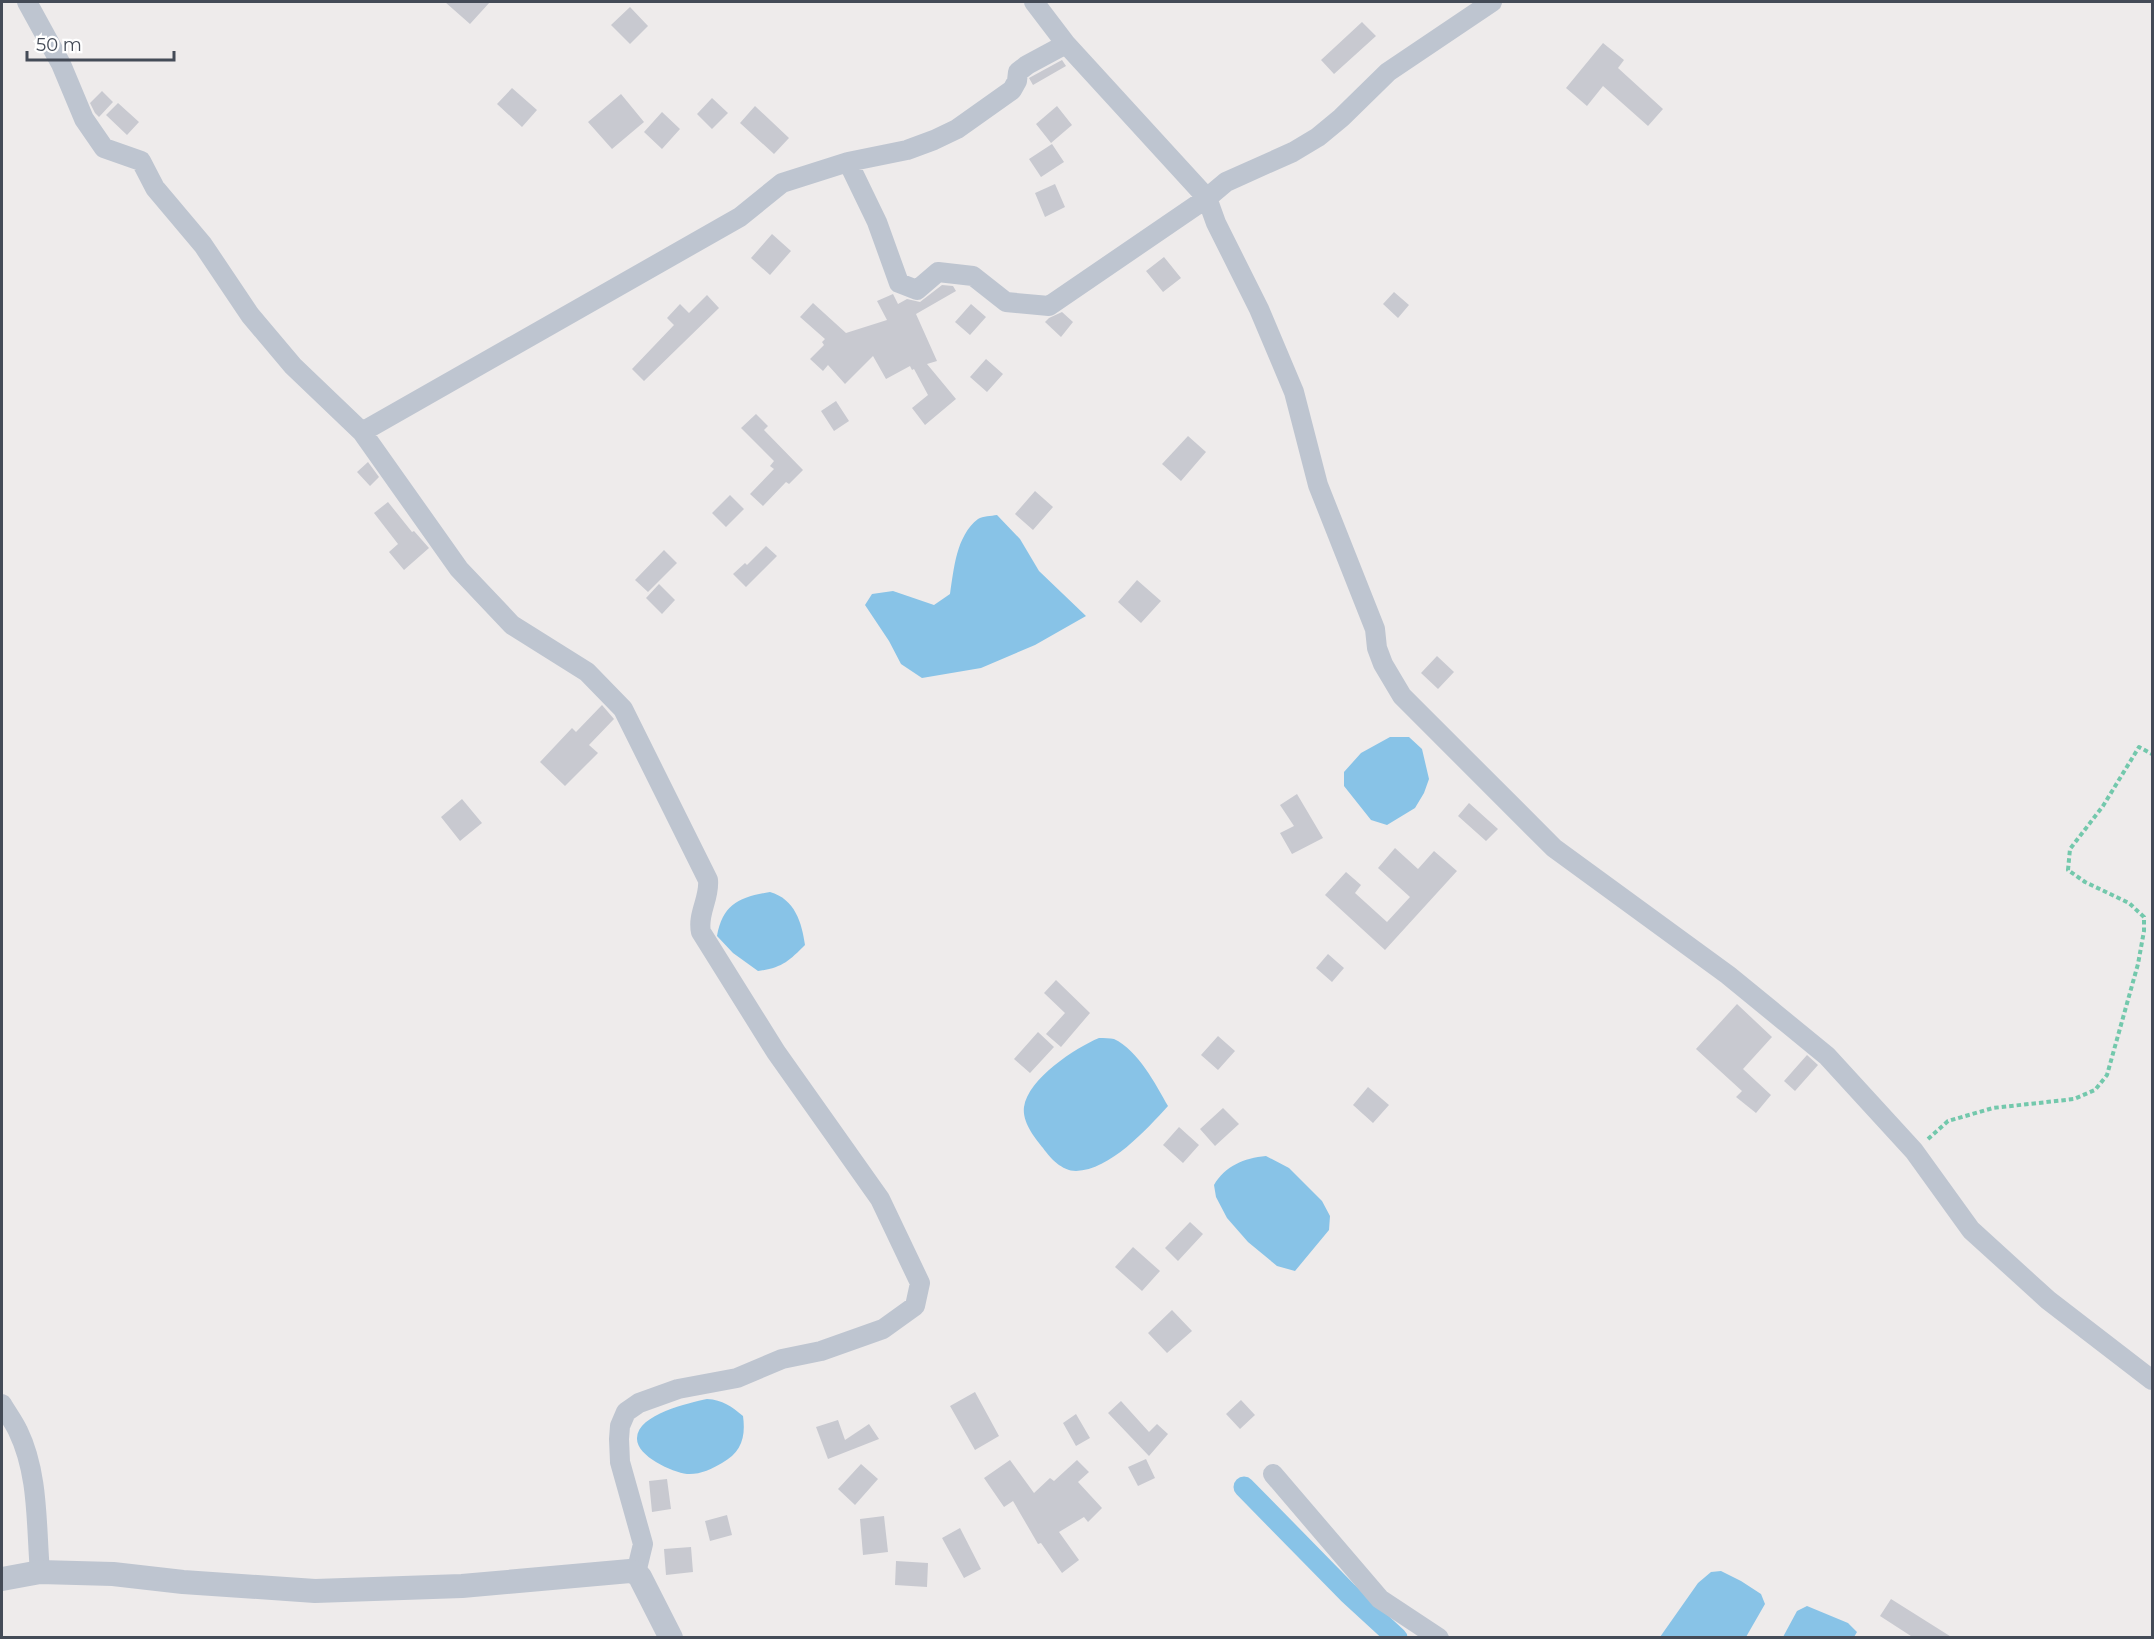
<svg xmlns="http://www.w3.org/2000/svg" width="2154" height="1639" font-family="Montserrat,sans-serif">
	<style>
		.water { fill: #88c3e7 }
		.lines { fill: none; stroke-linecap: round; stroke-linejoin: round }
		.canal { stroke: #88c3e7; stroke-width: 21 }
		.building { fill: #c8c9d0 }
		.path { stroke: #73c8ac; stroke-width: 4; stroke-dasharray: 4.5 3; stroke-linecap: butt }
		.minor { stroke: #bec5d0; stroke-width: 20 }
		.tertiary { stroke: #bec5d0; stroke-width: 24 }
	</style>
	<rect width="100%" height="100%" fill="#eeebeb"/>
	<path class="water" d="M997,515L1020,539L1039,571L1086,616L1035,645L981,668L922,678L901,664L889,641L865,605L872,594L893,591L934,605L950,594C954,569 956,536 978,519C983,516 991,516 997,515Z
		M1390,737H1409L1422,749L1429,779L1424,793L1415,808L1387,825L1371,820L1344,786V772L1361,753Z
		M770,892C795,899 802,923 805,945C789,961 782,968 758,971L733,953L717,936C723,904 739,897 770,892Z
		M1099,1038C1104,1038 1110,1038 1114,1039C1138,1050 1156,1085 1168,1106C1146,1130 1110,1170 1076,1171C1062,1171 1050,1158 1043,1148C1035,1138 1022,1122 1024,1107C1028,1079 1075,1048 1099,1038Z
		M1266,1156L1289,1168L1322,1201L1330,1216L1329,1230L1295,1271L1277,1266L1248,1242L1227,1218L1216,1197L1214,1185C1225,1166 1244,1158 1266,1156Z
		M707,1399C723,1400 731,1406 743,1416C746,1438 741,1452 722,1463C712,1469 699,1475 687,1474C672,1472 636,1456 637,1438C638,1414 689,1403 707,1399Z
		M1721,1571L1741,1581L1761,1594L1765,1604L1746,1637H1660L1698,1583L1711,1572Z
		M1807,1606L1848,1623L1857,1632L1854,1637H1783L1797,1611Z"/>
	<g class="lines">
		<path class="canal" d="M1244,1487L1348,1593L1397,1638"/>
	</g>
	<path class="building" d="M445,2H490L470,24Z
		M630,7L648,26L630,44L611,25Z
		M1362,22L1376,36L1334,74L1321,60Z
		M1603,43L1624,60L1618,68L1663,109L1648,126L1603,86L1587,106L1566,88Z
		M1062,60L1066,66L1033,85L1029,78Z
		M512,88L537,110L522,127L497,104Z
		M102,91L113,102L99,117L95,113L90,103Z
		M621,94L644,122L612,149L588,122Z
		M712,98L728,113L712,129L697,114Z
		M118,103L139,122L127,135L106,115Z
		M755,106L789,138L774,154L740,123Z
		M1057,106L1072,125L1051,143L1036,124Z
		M662,112L680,129L662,149L644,132Z
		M1052,144L1064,162L1041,177L1029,159Z
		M1055,184L1065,207L1045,217L1035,193Z
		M772,234L791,251L770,275L751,258Z
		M1164,257L1181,278L1163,292L1146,271Z
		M942,285L953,286L956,291L916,314L937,361L927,364L956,399L925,425L912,408L928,395L914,369L912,370L910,366L886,379L873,356L845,384L828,365L823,371L810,359L824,345L822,342L825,339L800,317L813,303L846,333L887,320L877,301L893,294L898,304L907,299L920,302Z
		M1394,292L1409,305L1398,318L1383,304Z
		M707,295L719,308L644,381L632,369L674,325L667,318L680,304L689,313Z
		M971,304L986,317L970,335L955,322Z
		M1062,312L1073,322L1061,337L1045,322L1049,318Z
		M986,359L1003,374L987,392L970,377Z
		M836,401L849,421L834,431L821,411Z
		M756,414L768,426L764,430L803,470L789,484L786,482L763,506L750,494L774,469L770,466L774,461L741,428Z
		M1188,436L1206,452L1181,481L1162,464Z
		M368,462L379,477L370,486L357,472Z
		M1035,491L1053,507L1033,530L1015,514Z
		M730,495L744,509L726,527L712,513Z
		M388,502L412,532L414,531L429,548L404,570L389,552L398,544L374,513Z
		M766,546L777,556L746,587L733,574L745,563L747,565Z
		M664,550L677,563L648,592L635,580Z
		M1137,580L1161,601L1141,623L1118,602Z
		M659,584L675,600L662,614L646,598Z
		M1437,656L1454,672L1438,689L1421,673Z
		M602,705L614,719L589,745L598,753L565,786L540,762L572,728L576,732Z
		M1297,794L1323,838L1292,854L1280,833L1294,826L1280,805Z
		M462,799L482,823L460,841L441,817Z
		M1469,803L1498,829L1486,841L1458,816Z
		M1395,848L1418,869L1434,851L1457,871L1385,950L1325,895L1346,872L1361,885L1355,893L1387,922L1410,897L1378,868Z
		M1328,954L1344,968L1332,982L1316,968Z
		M1056,980L1090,1013L1061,1047L1046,1034L1065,1013L1044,993Z
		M1737,1004L1772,1037L1743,1069L1771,1095L1756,1113L1736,1097L1742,1091L1696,1049Z
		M1038,1032L1054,1047L1030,1073L1014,1059Z
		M1218,1036L1235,1051L1218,1070L1201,1055Z
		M1807,1055L1818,1065L1795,1091L1784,1081Z
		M1368,1087L1389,1105L1373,1123L1353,1105Z
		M1223,1108L1239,1124L1215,1146L1200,1129Z
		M1179,1127L1199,1145L1183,1163L1163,1145Z
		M1190,1222L1203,1234L1178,1261L1165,1248Z
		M1133,1247L1160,1271L1142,1291L1115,1267Z
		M1172,1310L1192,1331L1167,1353L1148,1333Z
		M975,1392L999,1436L975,1450L950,1406Z
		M1241,1400L1255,1415L1240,1429L1226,1414Z
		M1121,1401L1149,1432L1157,1424L1168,1434L1149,1456L1108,1413Z
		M1076,1414L1090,1438L1076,1446L1063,1423Z
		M838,1420L845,1440L869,1424L879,1439L828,1459L816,1427Z
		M1146,1459L1155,1478L1138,1486L1128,1467Z
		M1010,1460L1034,1493L1050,1478L1054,1481L1077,1460L1089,1472L1078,1482L1102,1508L1088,1522L1084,1517L1059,1532L1079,1560L1062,1573L1041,1543L1038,1544L1013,1501L1004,1507L984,1478Z
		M861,1464L878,1479L855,1505L838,1489Z
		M667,1479L671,1509L652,1512L649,1481Z
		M727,1515L732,1535L710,1541L705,1521Z
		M884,1516L888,1552L863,1555L860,1519Z
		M960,1528L981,1569L964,1578L942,1538Z
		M691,1547L693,1572L666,1575L664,1549Z
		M896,1561L928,1563L927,1587L895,1585Z
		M1891,1599L1953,1638H1914L1880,1616Z"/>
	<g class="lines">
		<path class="path" d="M1928,1139L1948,1121L1993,1108L2074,1099L2095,1090L2107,1075L2138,964L2144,931V917L2129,903L2085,882L2068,870L2070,849L2103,806L2139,747L2152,754"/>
		<path class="minor" d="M27,2L61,64L84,119L104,148L141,161L155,188L203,245L250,315L293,366L362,432L459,569L512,625L587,672L623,709L708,880C710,898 697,914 701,932L776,1052L880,1199L920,1283L915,1306L883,1329L821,1351L782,1359L737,1378L678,1389L639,1403L626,1412L620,1426L619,1439L620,1462L643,1544L636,1573
			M1034,2L1066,44L1207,198L1216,223L1259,309L1294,392L1318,485L1375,629L1377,648L1383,664L1402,696L1554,848L1728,975L1827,1056L1914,1151L1971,1230L2048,1300L2152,1380
			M848,162L907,150L934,140L957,129L1012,90L1017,81L1018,72L1027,65L1066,44
			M362,432L740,217L782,183L848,162L877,222L899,283L917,290L938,272L973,276L1006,302L1049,306L1207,198L1226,182L1293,152L1318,137L1341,118L1388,72L1492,2
			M2,1404C7,1413 14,1422 18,1431C39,1474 36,1526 40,1572
			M1273,1474L1380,1599L1439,1638"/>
		<path class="tertiary" d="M2,1579L40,1572L113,1574L183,1582L315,1591L462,1586L630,1571L636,1573L640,1577L671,1638"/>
	</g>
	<rect width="2154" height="1639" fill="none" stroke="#444b57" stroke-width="6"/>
	<path d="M27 51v9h147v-9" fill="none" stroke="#444b57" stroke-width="3"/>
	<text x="36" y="51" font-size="18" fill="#444b57" stroke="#ffffff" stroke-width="4.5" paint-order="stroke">50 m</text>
</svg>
